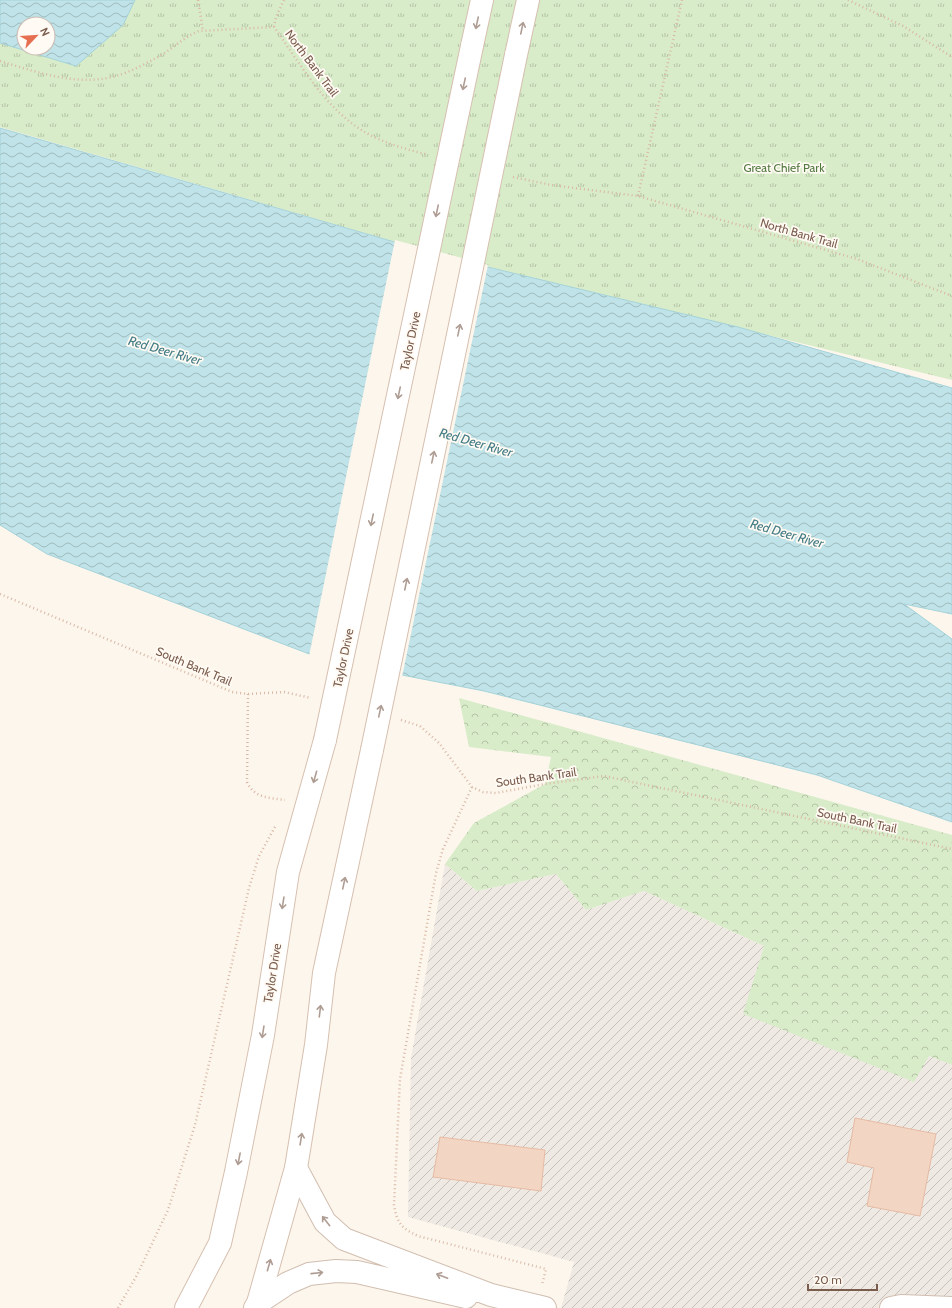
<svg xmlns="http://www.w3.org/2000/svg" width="952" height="1308" font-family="Cabin,sans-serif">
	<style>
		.industrial { fill: url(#industrial-furrows) }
		.forest { fill: url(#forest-crowns) }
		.park { fill: url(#park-tufts); fill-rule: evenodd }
		.water { fill: url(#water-waves); stroke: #a5d3da; fill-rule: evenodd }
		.pier { fill: #fdf6ec }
		.building { fill: #f3d5c3; stroke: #e6bba3 }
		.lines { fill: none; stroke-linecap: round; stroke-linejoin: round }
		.tertiary-casing { stroke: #d1beb0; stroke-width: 24 }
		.secondary-casing { stroke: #d6c0b0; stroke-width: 24 }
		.path { stroke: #d9b8a5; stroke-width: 2.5; stroke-dasharray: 1 3; stroke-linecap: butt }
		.tertiary { stroke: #fff; stroke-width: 22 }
		.secondary { stroke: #fff; stroke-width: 22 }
		.secondary-bridge-casing { stroke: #d6c0b0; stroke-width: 24; stroke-linecap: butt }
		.secondary-bridge { stroke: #fff; stroke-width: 22 }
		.oneway { stroke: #af9d94 }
		.labels { text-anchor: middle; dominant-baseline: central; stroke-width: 3.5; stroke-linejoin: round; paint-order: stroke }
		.street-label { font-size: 12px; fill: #7a5c4d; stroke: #fffaf3 }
		.park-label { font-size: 12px; fill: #537a41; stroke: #fffaf3 }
		.water-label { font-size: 13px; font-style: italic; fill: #437c86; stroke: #fffaf3 }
	</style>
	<defs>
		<pattern id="industrial-furrows" width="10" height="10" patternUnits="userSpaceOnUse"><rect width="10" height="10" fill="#efe9e4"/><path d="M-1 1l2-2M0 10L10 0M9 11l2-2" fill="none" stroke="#c7c0bb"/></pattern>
		<pattern id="forest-crowns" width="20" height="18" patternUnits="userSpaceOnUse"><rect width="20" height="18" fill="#d8ecc9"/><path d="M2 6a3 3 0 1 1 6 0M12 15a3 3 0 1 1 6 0" fill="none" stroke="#b4c2a5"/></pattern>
		<pattern id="park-tufts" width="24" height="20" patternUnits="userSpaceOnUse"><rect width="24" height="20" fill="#d8ecc9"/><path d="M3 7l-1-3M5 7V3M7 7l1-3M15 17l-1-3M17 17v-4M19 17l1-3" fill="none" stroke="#b4c2a5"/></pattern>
		<pattern id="water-waves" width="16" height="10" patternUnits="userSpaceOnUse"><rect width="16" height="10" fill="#bfe3e8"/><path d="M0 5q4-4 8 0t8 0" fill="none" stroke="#a0bbbe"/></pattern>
	</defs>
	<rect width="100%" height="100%" fill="#fdf6ec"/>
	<path class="industrial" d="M445,864L477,891L556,874L586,910L644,891L764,946L744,1014L929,1056L952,1065V1308H561L574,1262L408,1217L411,1058Z"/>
	<path class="forest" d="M459,698L952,835V1065L929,1056L914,1082L743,1014L764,946L644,891L586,910L556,874L477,891L445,864L474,823L545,784L551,757L469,747Z"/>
	<path class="park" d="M0,0H952V380L450,258L0,127ZM24,24H48V48H24Z"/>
	<path class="water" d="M0,0H135L123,25L76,66L0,43ZM24,24H48V48H24Z
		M0,128L450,258L738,327L952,388V614L904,604L952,639V822L817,775L484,691L325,660L47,554L0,525Z"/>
	<path class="pier" d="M395,240L488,265L402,677L325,662L309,656Z"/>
	<path class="building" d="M855,1118L936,1134L920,1216L867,1206L874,1168L847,1162Z
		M440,1137L545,1150L541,1191L433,1177Z"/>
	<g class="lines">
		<g class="tertiary-casing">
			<path id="tertiary" d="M296,1168L325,1222L344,1239L491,1295L545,1308
				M258,1303L288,1283L309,1274L336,1271L357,1272L466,1297
				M891,1308L901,1306L952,1308"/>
		</g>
		<g class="secondary-casing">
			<path id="secondary" d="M472,46L482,0
				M516,55L528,0
				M186,1308L220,1243L236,1172L263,1035L288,872L325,740
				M255,1308L258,1303L296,1168L316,1045L324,973L372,750"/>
		</g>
		<path class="path" d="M198,0L203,31
			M848,0L903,26L952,57
			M274,27L276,17L284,0
			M0,61C37,72 77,87 116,76C130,72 145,64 158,57C172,49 184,37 199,31L274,27C300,63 324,107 363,131C381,142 405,149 425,154
			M513,177L551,185L638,196L857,259L952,296
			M638,196L682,0
			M0,594L232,692L248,694L284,692L311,698
			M248,694L247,782C254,798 270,798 285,800
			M401,720L420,726L439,743L472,787L483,792L496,793L545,784L604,776L952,849
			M472,787L443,849L436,873L400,1079L394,1205C397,1223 401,1228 418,1236L546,1269L542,1285
			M118,1308L137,1275L168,1210L195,1125L249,888L259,856L276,825"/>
		<use href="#tertiary" class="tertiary"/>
		<use href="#secondary" class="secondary"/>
		<g class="secondary-bridge-casing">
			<path id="secondary-bridge" d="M325,740L472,46
				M372,750L516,55"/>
		</g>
		<use href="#secondary-bridge" class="secondary-bridge"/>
	</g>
	<defs><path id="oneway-shaft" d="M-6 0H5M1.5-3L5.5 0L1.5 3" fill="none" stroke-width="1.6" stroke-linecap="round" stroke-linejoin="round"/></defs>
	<g class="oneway">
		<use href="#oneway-shaft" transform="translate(477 23) rotate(102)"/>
		<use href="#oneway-shaft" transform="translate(522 28) rotate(-78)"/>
		<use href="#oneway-shaft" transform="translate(464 84) rotate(102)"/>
		<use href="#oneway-shaft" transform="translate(437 211) rotate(102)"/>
		<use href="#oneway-shaft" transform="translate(459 330) rotate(-78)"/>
		<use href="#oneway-shaft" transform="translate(399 393) rotate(102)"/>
		<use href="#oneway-shaft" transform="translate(433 457) rotate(-78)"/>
		<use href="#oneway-shaft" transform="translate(372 520) rotate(102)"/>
		<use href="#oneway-shaft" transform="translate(406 584) rotate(-78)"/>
		<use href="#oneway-shaft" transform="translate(380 711) rotate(-78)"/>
		<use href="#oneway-shaft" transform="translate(315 777) rotate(106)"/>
		<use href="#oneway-shaft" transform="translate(344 883) rotate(-78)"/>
		<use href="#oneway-shaft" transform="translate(283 903) rotate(99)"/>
		<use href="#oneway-shaft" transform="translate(320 1011) rotate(-83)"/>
		<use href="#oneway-shaft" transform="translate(263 1032) rotate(99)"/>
		<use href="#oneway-shaft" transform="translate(301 1139) rotate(-81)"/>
		<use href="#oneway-shaft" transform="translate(239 1159) rotate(101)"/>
		<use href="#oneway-shaft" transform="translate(326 1221) rotate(-128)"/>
		<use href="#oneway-shaft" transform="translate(269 1265) rotate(-74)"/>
		<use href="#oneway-shaft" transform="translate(317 1273) rotate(-6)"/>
		<use href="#oneway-shaft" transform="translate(442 1276) rotate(-159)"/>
	</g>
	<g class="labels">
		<g class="street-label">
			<text transform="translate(312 63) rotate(53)">North Bank Trail</text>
			<text transform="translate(799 233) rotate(16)">North Bank Trail</text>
			<text transform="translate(410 341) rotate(-78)">Taylor Drive</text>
			<text transform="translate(343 658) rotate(-78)">Taylor Drive</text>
			<text transform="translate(194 666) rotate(23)">South Bank Trail</text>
			<text transform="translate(536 777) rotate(-8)">South Bank Trail</text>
			<text transform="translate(857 820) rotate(12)">South Bank Trail</text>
			<text transform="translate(272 973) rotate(-81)">Taylor Drive</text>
		</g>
		<g class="park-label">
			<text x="784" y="167">Great Chief Park</text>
		</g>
		<g class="water-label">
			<text transform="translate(165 350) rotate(16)">Red Deer River</text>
			<text transform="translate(476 442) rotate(16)">Red Deer River</text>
			<text transform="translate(787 533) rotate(16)">Red Deer River</text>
		</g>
	</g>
	<g transform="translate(36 36) rotate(65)"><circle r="19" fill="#fffaf3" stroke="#cabbb1"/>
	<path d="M0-3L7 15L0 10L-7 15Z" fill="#e76f51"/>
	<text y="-6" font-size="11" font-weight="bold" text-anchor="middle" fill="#7a5c4d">N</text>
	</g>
	<path d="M808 1284v6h69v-6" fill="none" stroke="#7a5c4d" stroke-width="2"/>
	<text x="814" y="1284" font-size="12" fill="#7a5c4d" stroke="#fffaf3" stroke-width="3" paint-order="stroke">20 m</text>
</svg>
